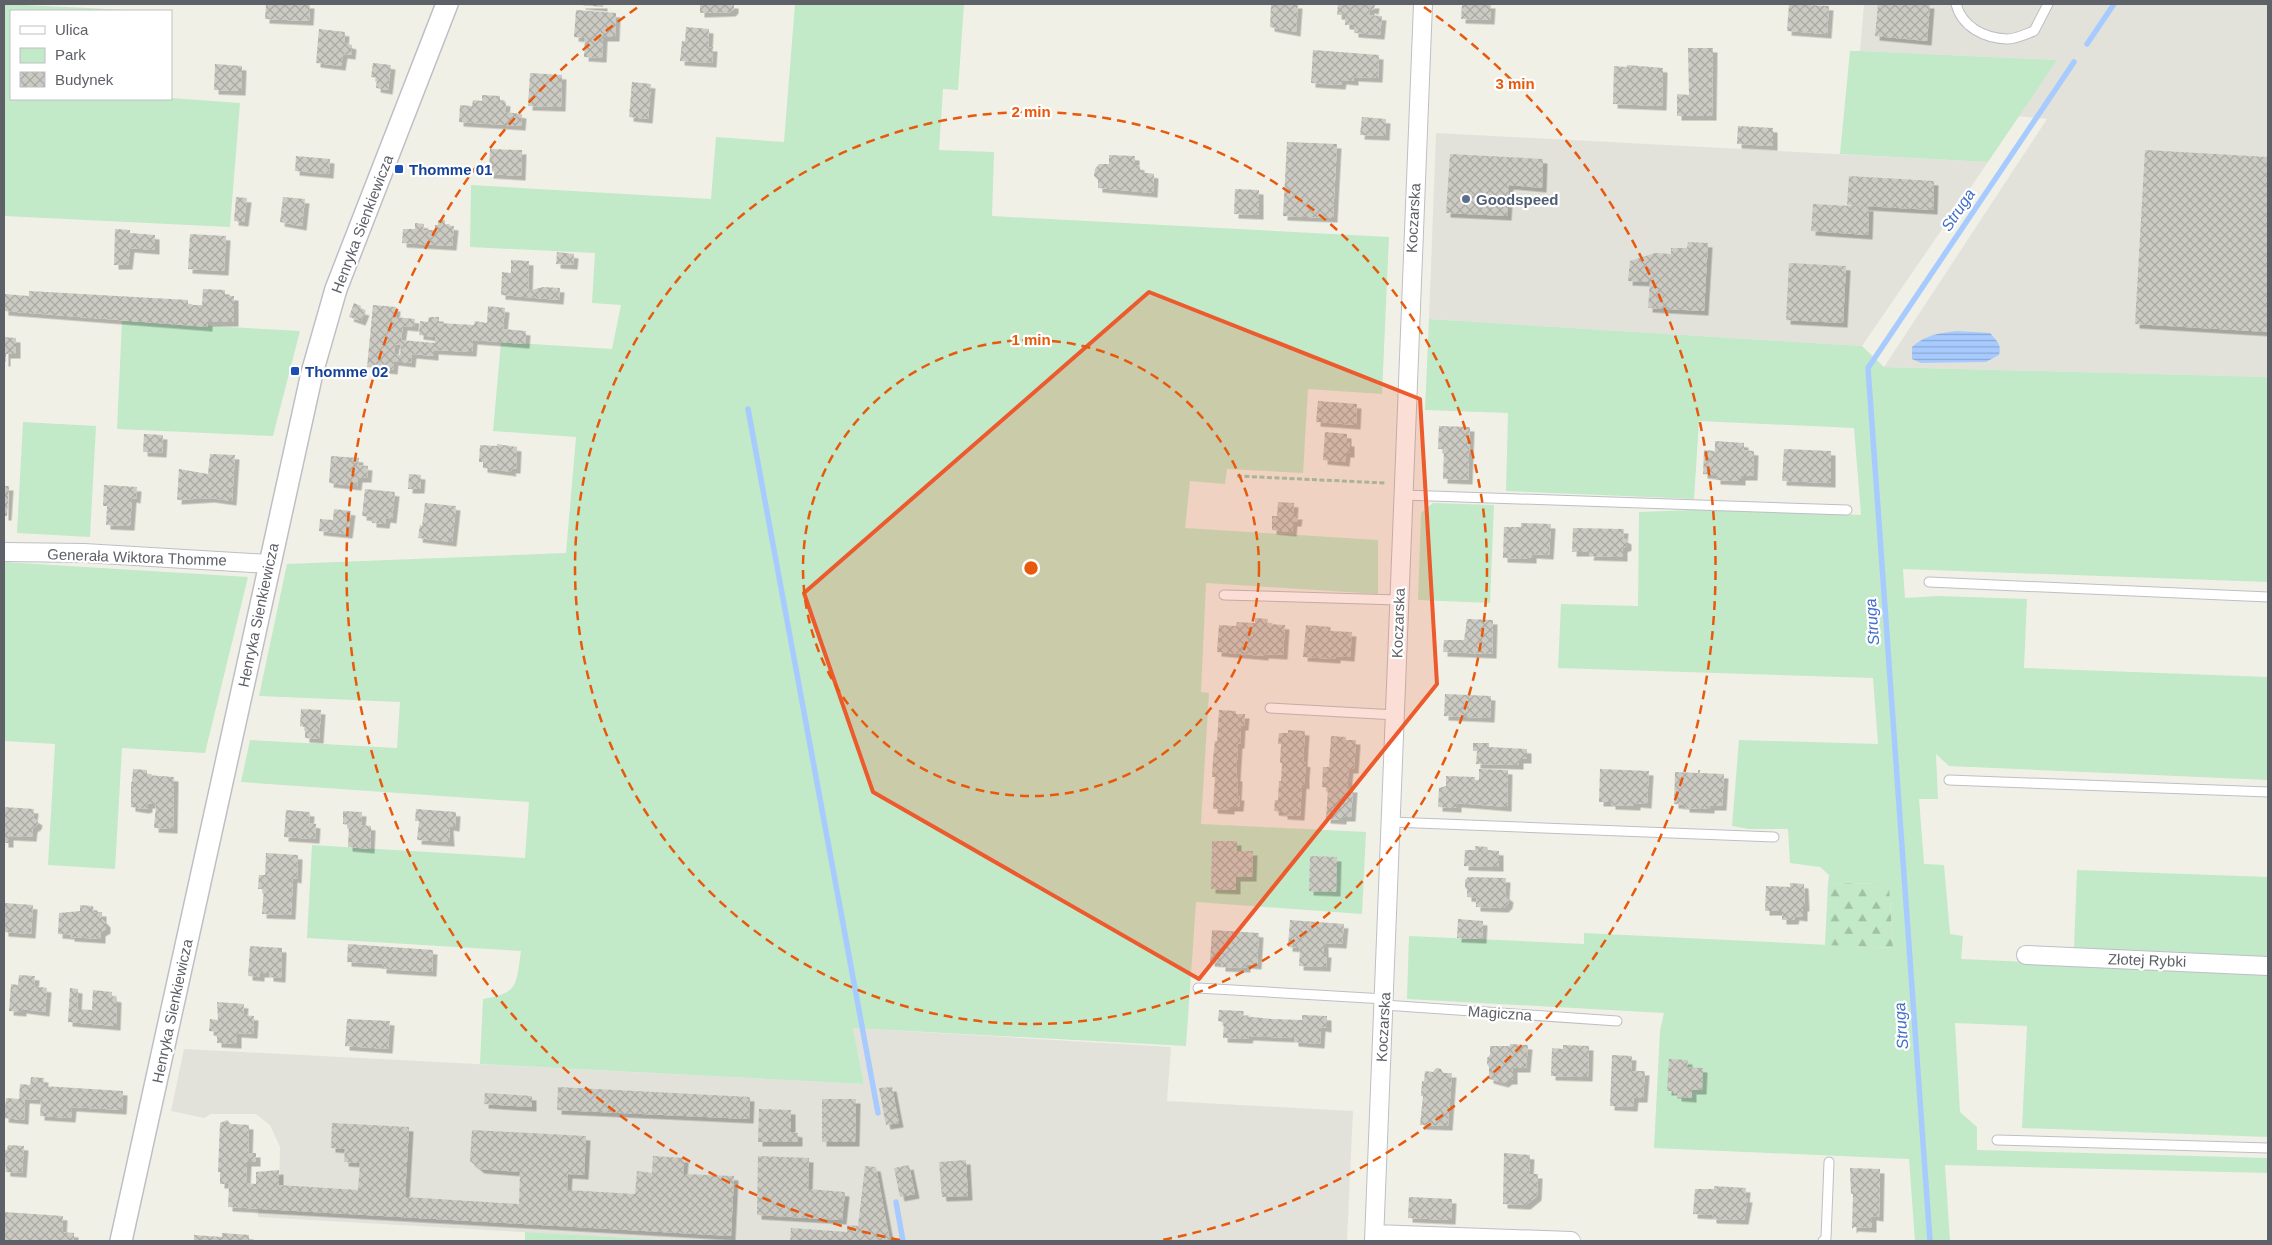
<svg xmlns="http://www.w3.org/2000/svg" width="2272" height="1245" font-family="Helvetica,sans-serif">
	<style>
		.industrial { fill: #e2e2db }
		.green { fill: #c2e9c8 }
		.forest { fill: url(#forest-firs) }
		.water { fill: url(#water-rules) }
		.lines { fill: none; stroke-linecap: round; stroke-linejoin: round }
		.stream { stroke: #a8cbff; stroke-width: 5.5 }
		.building { fill: url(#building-cross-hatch); fill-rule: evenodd; filter: url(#shadow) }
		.service-casing { stroke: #bebfc6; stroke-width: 11 }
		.minor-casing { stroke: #bebfc6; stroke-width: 20 }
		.tertiary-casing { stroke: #bebfc6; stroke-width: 24 }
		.path { stroke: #9acbb0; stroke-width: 3; stroke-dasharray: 5 2.5; stroke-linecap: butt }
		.service { stroke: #fff; stroke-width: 9 }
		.minor { stroke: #fff; stroke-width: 18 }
		.tertiary { stroke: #fff; stroke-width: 21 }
		.marked { fill: #ec5a2d; fill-opacity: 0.2; stroke: #ec5a2d; stroke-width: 4; stroke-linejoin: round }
		.ring { fill: none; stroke: #e8590c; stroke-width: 2.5; stroke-dasharray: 9 6 }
		.transit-dot { fill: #1a4fb4; stroke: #fff; stroke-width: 2 }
		.service-dot { fill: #5c6f8a; stroke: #fff; stroke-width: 2 }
		.labels { text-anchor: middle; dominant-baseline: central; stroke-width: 4.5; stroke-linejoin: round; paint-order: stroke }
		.transit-label { font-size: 15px; font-weight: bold; fill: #164399; stroke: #fff; text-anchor: start }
		.service-label { font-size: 15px; font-weight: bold; fill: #4e5e75; stroke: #fff; text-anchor: start }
		.street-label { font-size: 15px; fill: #5e6168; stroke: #fff }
		.water-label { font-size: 16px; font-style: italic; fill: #436fcb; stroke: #fff }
		.centre { fill: #e8590c; stroke: #fff; stroke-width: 2.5 }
		.ring-label { font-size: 15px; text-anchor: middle; font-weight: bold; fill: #e8590c; stroke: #fff; stroke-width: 4.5; stroke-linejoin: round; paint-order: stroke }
	</style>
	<defs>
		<pattern id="forest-firs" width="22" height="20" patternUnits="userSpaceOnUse" patternTransform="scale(1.25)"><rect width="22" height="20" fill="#c2e9c8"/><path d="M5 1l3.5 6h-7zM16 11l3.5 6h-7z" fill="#a1c0a6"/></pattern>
		<pattern id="water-rules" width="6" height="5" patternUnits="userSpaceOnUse" patternTransform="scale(1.25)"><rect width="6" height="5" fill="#a8cbff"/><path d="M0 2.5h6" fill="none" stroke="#8ca8d2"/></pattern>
		<pattern id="building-cross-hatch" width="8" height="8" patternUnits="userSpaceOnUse" patternTransform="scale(1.25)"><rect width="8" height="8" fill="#cccbc3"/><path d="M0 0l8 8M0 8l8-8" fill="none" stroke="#a9a8a2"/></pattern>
		<filter id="shadow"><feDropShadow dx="4.5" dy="4.5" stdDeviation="0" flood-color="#0004"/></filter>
	</defs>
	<rect width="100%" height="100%" fill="#f1f0e7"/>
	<path class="industrial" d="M1864,4H2268V377L1884,367L2047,119L2018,116L2057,60L1860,51Z
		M1436,133L1988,162L1862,346L1429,319Z
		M853,1028L1171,1047L1167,1101L1353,1111L1347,1241H681L258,1217L260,1184L279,1185L280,1147L270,1125L256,1114H211L204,1118L171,1111L184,1049L864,1084Z"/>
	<path class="green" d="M4,4L150,11H11V99L171,98L240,103L230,227L4,216Z
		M795,4H964L958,90L943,89L939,150L994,152L992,216L1389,237L1382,394L1308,389L1303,473L1227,469L1225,484L1190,481L1185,528L1378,540V594L1206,583L1201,692L1209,693L1201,824L1366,832L1362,914L1196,902L1186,1046L853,1028L864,1084L480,1064L483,999C519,993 516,985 521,951L307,938L312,845L525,858L529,802L241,782L250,740L397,748L400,702L259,696L287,564L566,553L576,437L493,431L501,342L612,349L621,305L592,303L595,253L470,247L471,185L711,199L716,137L784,142Z
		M1850,51H1860L2057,60L1988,162L1840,154Z
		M1429,319L1862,346L1884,367L2268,377V582L1903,569L1905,598L1938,596L2027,599L2024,668L2268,677V780L1949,766L1936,754L1938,799H1919L1924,864L1944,865L1950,934L1963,936L1961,959L2268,973V1137L2022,1128L2027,1026L1955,1023L1960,1112L1977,1127V1150L2268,1158V1173L1945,1165L1950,1241H1915L1909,1159L1654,1148L1660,1031L1664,1013L1407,999L1409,936L1584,944V933L1893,948L1889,884L1828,883L1829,875L1820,867L1790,863L1788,829H1749L1732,826L1739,740L1878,744L1873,678L1558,668L1561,604L1638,606L1639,512L1723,509L1861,515L1854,428L1699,421L1694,499L1506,491L1508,413L1425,410Z
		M122,321L300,331L273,436L117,429Z
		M23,422L96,426L90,537L17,533Z
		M1433,503L1494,505L1490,603L1418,600L1421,513Z
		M4,562L248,577L205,753L122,748L115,869L48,865L55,744L4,741Z
		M2077,870L2268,877V957L2074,948Z
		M525,1232L681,1241H525Z"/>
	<path class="forest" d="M1828,883L1889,884L1893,948L1825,945Z"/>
	<path class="water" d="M1957,331L1990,333C1997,341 2002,345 1999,355L1986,362L1921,363L1912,359V347C1925,335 1939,333 1957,331Z"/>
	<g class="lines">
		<path class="stream" d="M2087,44L2114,4
			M748,409L878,1113
			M896,1202L903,1241
			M1930,1241L1868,368L2074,62"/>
	</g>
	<path class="building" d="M266,4H310L309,21L265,19Z
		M581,4H603V7L581,5Z
		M700,4H734V9L731,12L700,13Z
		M1271,4H1298L1296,32L1270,27Z
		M1338,4H1375L1374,10L1370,9L1369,15L1382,16L1380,35L1354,33V25H1345V15H1337Z
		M1462,4H1491L1490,20L1461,19Z
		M1789,4L1829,6L1827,34L1787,31Z
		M1878,4H1930L1927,41L1875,36Z
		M576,10L616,13L615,37H603L602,58L584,57L585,38L574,37Z
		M686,27L709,29L708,47H713L712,63L680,61L682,41H685Z
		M319,29L345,32L344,43L352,45L351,55L343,54L341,66L316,63Z
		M1688,48H1713L1712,116H1677V94L1689,95Z
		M1313,50L1379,55L1378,78L1354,77V81L1342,80L1341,85L1311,83Z
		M373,63L391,65L388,90L376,88L377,78L371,77Z
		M215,64L242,66L241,91L214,90Z
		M1627,65L1663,68L1662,106L1613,104L1614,66L1627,67Z
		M530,73L562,75L561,107L528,106Z
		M632,82L651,84L648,119L629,117Z
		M482,95L500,96V101L506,102L505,112L522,114L521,126L459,122L460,105L472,106L473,100L482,101Z
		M1362,117L1386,119L1385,136L1360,135Z
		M1738,126L1773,128V146L1737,144Z
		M1287,142L1337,144L1333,218L1283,216Z
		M490,149L522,150L521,176L489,174Z
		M2145,150L2268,157V332L2135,324Z
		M1450,154L1543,159L1542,188L1509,185L1507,216L1446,213Z
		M1109,155L1135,156V165L1140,166V172L1154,174L1153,193L1098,188V180L1094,176L1095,169L1099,164H1109Z
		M296,156L330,159L329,174L295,171Z
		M1849,176L1934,181L1933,210L1847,205Z
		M1235,189L1259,190V215L1234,214Z
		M236,197L247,198L244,222L234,221Z
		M283,197L305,199L302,226L280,222Z
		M1813,204L1869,207L1868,235L1811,231Z
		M438,220H445V225L454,226L452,246L402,243L403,229H415V223L424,224L423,230H435V225H438Z
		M115,229L130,230V233L155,235V250L130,248L128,265H114Z
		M190,234L226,236L224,271L188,269Z
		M1688,242L1708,243L1704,311L1648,308L1650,282L1628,281L1630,261L1655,253L1671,254V248H1687Z
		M557,252L574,254L573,265L556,264Z
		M511,260L529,261L528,291L543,287L560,288L559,300L501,295L502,272L511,273Z
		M1789,263L1846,266L1843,323L1786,320Z
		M203,289L225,290V296H234V322H208V327L4,311V294L29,296V291L188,300V305H202Z
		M354,303L361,306L360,310L365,311L361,321L349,317Z
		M373,305L396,307L395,317L415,319L414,327L403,326L401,340L435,343V337L419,335L420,321L428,322L429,317H439V323L474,325L475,321L487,323L488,306L505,308L503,329L526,331L525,344L473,340L472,352L434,350V356L412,354L411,363L394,361L393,370L367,367ZM395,344L401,345L400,355L394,354Z
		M4,337L16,338V354H6V362H4Z
		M1318,401L1357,404L1356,425L1316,422Z
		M1439,426L1470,427L1468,480L1443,479L1444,449H1438Z
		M1325,432L1347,434V442H1350V453H1346L1345,462L1323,460Z
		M144,434L163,435L162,453L143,452Z
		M1715,441L1744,443V450L1754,451L1753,476H1741V481L1716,480V475L1703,474L1704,450L1715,451Z
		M497,444L517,447L516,469H511L512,472L483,468V462H479L480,445L497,446Z
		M1784,449L1831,451V483L1782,481Z
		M210,454L235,455L232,501L210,498L177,500L179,469L208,474Z
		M331,456L359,458L358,465L368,466L367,478H358L357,486L329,483Z
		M409,474L421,475L420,489H408Z
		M104,485L137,487L136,499L132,498L130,526L106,525L107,506H103Z
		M4,486H9L7,516H4Z
		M365,489L395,492L392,519L386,518L385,524L372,523V517L362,516Z
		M1278,502L1294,503L1293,515H1298L1297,522H1293L1292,532L1272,530V516H1277Z
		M425,503L456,506L452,542L418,538L420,525L422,526Z
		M334,509L351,511L348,534L319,531L320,519L333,520Z
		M1521,523L1551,524L1549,555L1532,554V559L1503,558L1504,527H1521Z
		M1573,528L1624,529L1623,538L1627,540V546L1623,548V557L1589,556L1590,552H1572Z
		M1255,618L1268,619L1267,624L1285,625L1283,655L1264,654V656L1217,652L1219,625L1236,626L1237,622L1255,623Z
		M1467,619L1493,620L1492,654L1443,652L1444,640H1464Z
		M1306,625L1331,627L1330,631L1352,632L1350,657L1336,656V659L1303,657Z
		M1445,694L1491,696L1490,718L1444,716Z
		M301,709L321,710L319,739L305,738V727L300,726Z
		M1219,710L1236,711V714H1245L1244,726H1241L1240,744H1238L1237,760L1236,777H1238L1237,796H1240L1239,807H1230V810L1213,809L1215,777H1212L1213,759L1215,741H1217Z
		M1288,730L1305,731L1303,762L1306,763L1305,774V785L1302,784L1300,816L1283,815V812L1274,811L1275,800H1278L1279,781H1281L1282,763H1280L1281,744H1278L1279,733H1288Z
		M1331,736L1346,737V740H1356L1354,769H1349L1348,778V788H1353L1351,817H1342V820L1326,819L1328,788L1322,787L1323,767H1329Z
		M1473,743H1489V747L1527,749V759H1519V765L1476,764L1477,751H1473Z
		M133,769L147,770V775L174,777L173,829L154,828L156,804H148V808L144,809L131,807V782H132Z
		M1479,769L1508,770L1507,807L1457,803V808L1438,807L1439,788L1446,786V776L1475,777V780H1479Z
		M1600,769L1649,771L1647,804L1636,803V806L1611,805V802H1599Z
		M1698,770H1700V773L1724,774L1722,806H1710V809L1685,808V805L1674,804L1675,772L1698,773Z
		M4,807L34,809L33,818L38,821L37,825L33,828L32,837L9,836V843H4Z
		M416,809L456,812L455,827L449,826L450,842L417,840L419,821H415Z
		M286,810L310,812L309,823L316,824L315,839L284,837Z
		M343,811L362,812L361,825L371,826L370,849L348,847L349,825L343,824Z
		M1212,841H1237V851H1253L1252,877H1236V890L1211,889Z
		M1475,846L1487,847L1488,850L1499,851V867L1464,866L1465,850H1475Z
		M266,853L298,855L297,879L293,878L291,915L262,914L264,889H258L259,875H265Z
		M1310,856L1337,857L1336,892L1309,891Z
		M1468,877L1506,878L1505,895L1509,898L1508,904L1504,908L1476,907V898L1467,897V890L1465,887V880Z
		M1790,883L1804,884L1805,907H1803V917L1795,916L1794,920H1782V911H1765L1766,886L1790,887Z
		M4,903L33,905L31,934L4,932Z
		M80,905L93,906L94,912H102V919L106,923V929L101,932V939L70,937V935L58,934L59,913L80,911Z
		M1458,919L1483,921L1482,939L1457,938Z
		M1290,920L1344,924L1342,944L1324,943V953H1327L1326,967L1299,966L1300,948L1288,947Z
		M1212,930L1259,933L1257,965L1246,964V968L1221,967V963L1210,962Z
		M348,944L433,950L432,972L382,969V964L347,962Z
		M250,946L282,948L281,978L269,977V973H260V977L248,976Z
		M19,975L35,976L34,986L47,988L45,1012L22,1009V1012L9,1011L11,984L18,985Z
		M70,988L78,989L77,1009L92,1010L93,990L112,992V997L117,998L116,1026L68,1022Z
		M217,1002L244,1004L243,1015L254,1016L253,1034L237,1033V1044L217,1043V1032L209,1031L210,1019L218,1020Z
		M1219,1010L1244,1011L1243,1016L1272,1019L1302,1020V1015L1327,1016V1028L1321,1027L1320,1044L1294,1042V1038L1249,1036L1248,1039L1223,1038L1224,1022L1218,1021Z
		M347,1019L390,1021L388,1049L345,1046Z
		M1510,1044L1528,1045L1526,1068H1513V1080H1508L1504,1083L1489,1079V1067L1487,1064V1058L1490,1055V1046H1510Z
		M1563,1045L1589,1046L1588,1077L1551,1076L1552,1048L1563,1049Z
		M1612,1055L1632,1056L1631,1071H1645L1643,1098H1634L1633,1107L1610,1106Z
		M1669,1059L1688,1060L1687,1067L1703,1068L1702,1090H1692V1098L1677,1097V1094H1673V1091H1667Z
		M1436,1068L1441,1069L1443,1073H1452L1448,1126L1420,1125L1423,1096H1421L1422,1081H1424L1425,1071L1433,1072Z
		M31,1077L44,1078L43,1086L123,1091L122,1110L72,1107L71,1118L40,1116L41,1100L25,1099L24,1120L4,1118L6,1098L19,1099L20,1084L30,1085Z
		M558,1087L750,1097L749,1119L557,1110Z
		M892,1087L899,1123L886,1125L879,1088Z
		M485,1093L532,1096V1107L484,1104Z
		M822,1099H856L855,1142H822Z
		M759,1109L791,1110V1132L798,1133V1142H758Z
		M227,1120L231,1124L249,1125L248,1153H256V1162H247L246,1183L256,1184V1172L279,1170V1185L358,1190L360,1163L344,1162L345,1149L331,1148L332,1123L409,1127L405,1197L519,1204L520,1172L480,1169L470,1161L472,1130L586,1136L584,1175L568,1174L567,1190L635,1194L637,1171L652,1173L653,1156L684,1158L683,1174L734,1176L731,1236L228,1207L229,1184H220V1172H218L220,1123Z
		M8,1145L24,1146L22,1173L6,1172L4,1150H7Z
		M1504,1153L1530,1155L1529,1174H1538L1537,1196L1526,1205L1503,1204Z
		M758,1156L809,1158L808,1189L845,1192L842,1220L757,1215Z
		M966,1160L968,1196L942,1197L939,1162Z
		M909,1165L915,1194L900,1197L894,1168Z
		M865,1166L876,1167L890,1241H790L791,1228L847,1232V1225L858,1226Z
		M1850,1168L1880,1169L1879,1217L1872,1216V1228L1854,1227L1852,1229L1853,1194H1851Z
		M1714,1186L1746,1188L1745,1198H1748L1744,1220L1712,1219V1215L1693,1214L1695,1189H1714Z
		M1409,1197L1452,1199L1451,1220L1408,1218Z
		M4,1212L63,1216L62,1232L74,1233V1241H4Z
		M222,1233L249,1235V1241H194V1235L222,1237Z"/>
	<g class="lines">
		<g class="service-casing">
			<path id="service" d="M1956,4C1962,27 1984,38 2007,39C2016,39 2026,34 2034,31L2048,4
				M1403,495L1847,510
				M1929,582L2268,597
				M1224,595L1399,600
				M1270,708L1396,715
				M1949,780L2268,792
				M1392,822L1774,837
				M1198,988L1385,999
				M1384,1005L1617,1021
				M1997,1140L2268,1148
				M1823,1241L1826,1238L1829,1162"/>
		</g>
		<g class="minor-casing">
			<path id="minor" d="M4,552L84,553L269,564
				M2026,955L2268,966
				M1375,1234L1571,1241
				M1374,1241C1394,829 1403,416 1423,4"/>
		</g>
		<g class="tertiary-casing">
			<path id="tertiary" d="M121,1241L312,373L336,289L447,4"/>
		</g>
		<path class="path" d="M1237,476L1385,483"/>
		<use href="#service" class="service"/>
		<use href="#minor" class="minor"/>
		<use href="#tertiary" class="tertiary"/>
	</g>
	<path class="marked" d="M1149,292L1420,399L1437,684L1199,979L873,792L804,593Z"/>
	<g class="ring">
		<circle cx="1031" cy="568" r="228"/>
		<circle cx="1031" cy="568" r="456"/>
		<path d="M900 1240A685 685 0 0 1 638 7M1424 7A685 685 0 0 1 1162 1240"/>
	</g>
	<g class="transit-dot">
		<rect x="394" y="164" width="10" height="10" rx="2.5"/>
		<rect x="290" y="366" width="10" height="10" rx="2.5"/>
	</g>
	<circle class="service-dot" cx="1466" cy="199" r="5"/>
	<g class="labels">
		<g class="transit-label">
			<text x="409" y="169">Thomme 01</text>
			<text x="305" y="371">Thomme 02</text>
		</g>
		<g class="service-label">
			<text x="1476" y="199">Goodspeed</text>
		</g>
		<g class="street-label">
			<text transform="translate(1413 218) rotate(-87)">Koczarska</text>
			<text transform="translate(362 224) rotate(-69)">Henryka Sienkiewicza</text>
			<text transform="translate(137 557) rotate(2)">Generała Wiktora Thomme</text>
			<text transform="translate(258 615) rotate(-78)">Henryka Sienkiewicza</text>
			<text transform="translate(1398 623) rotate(-88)">Koczarska</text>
			<text transform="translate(2147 960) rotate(2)">Złotej Rybki</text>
			<text transform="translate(172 1011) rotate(-78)">Henryka Sienkiewicza</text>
			<text transform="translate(1500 1013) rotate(4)">Magiczna</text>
			<text transform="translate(1383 1027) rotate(-87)">Koczarska</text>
		</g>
		<g class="water-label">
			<text transform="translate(1958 210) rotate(-56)">Struga</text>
			<text transform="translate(1872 622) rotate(-94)">Struga</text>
			<text transform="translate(1901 1026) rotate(-94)">Struga</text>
		</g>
	</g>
	<circle cx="1031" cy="568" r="8" class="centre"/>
	<g class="ring-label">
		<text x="1515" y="89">3 min</text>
		<text x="1031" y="117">2 min</text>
		<text x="1031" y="345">1 min</text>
	</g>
	<rect width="2272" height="1245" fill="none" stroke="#5e6168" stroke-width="10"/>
	<rect x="10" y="10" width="162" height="90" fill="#ffffff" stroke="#bfc0c3"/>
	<rect x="20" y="26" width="25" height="8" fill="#ffffff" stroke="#bfc0c3"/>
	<text x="55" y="35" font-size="15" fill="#5e6168">Ulica</text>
	<rect x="20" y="48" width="25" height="15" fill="#c2e9c8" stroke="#bfc0c3"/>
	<text x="55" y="60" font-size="15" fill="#5e6168">Park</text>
	<rect x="20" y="72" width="25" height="15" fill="url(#building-cross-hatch)" stroke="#bfc0c3"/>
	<text x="55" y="85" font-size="15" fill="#5e6168">Budynek</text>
</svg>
